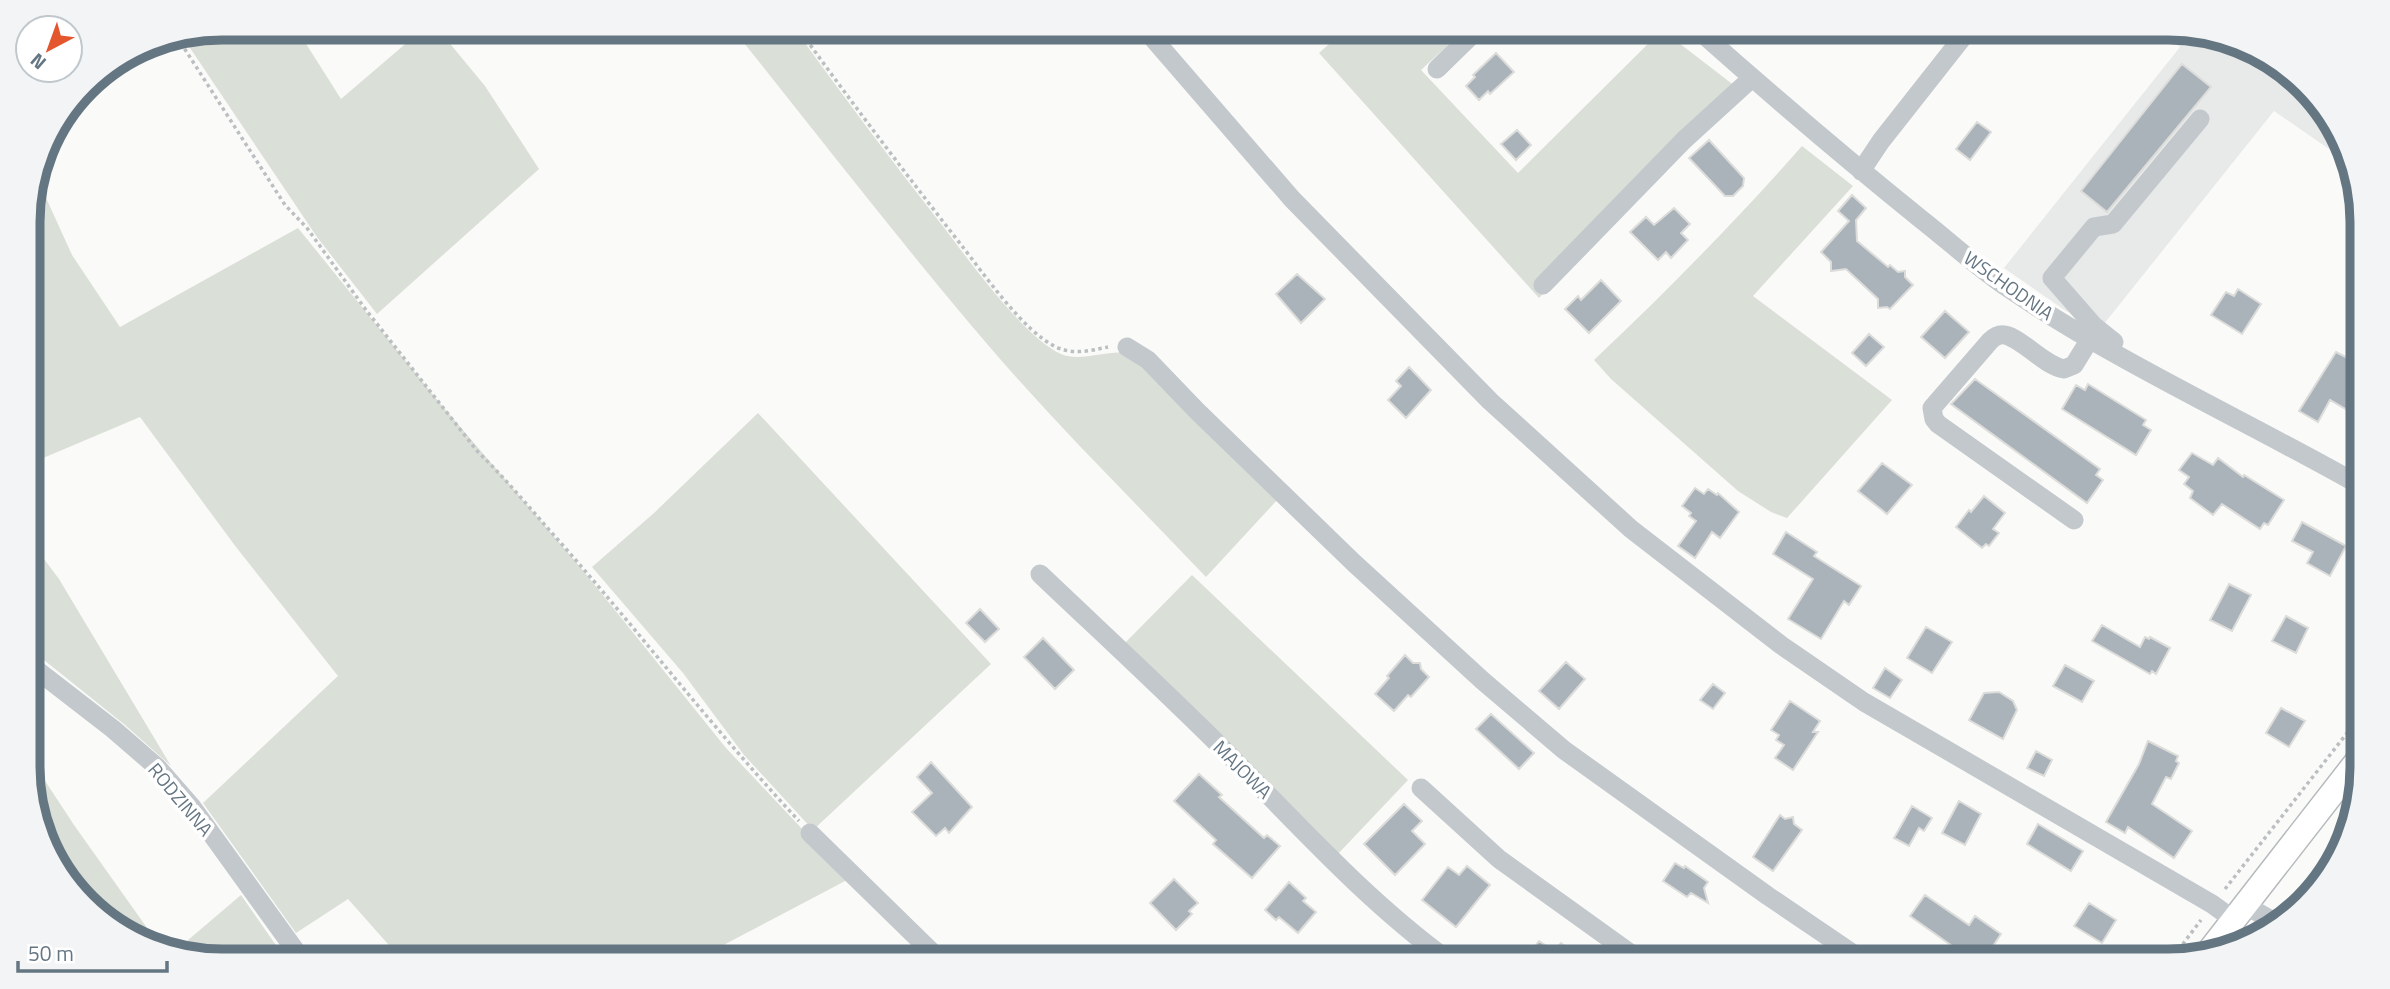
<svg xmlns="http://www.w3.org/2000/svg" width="2390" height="989" font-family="'Titillium Web',sans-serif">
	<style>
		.built { fill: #e8e9e9 }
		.green { fill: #dadfd7 }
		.building { fill: #aab3b9; stroke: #dcdcda; stroke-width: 2 }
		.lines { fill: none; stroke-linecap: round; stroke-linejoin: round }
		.major-casing { stroke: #b5babe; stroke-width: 27 }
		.path { stroke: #bbbfc2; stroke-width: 3.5; stroke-dasharray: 3.5 3.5; stroke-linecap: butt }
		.minor { stroke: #c3c8cc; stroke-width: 19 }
		.major { stroke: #fff; stroke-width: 24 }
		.labels { text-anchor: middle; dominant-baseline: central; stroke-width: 7; stroke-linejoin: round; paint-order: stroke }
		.street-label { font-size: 19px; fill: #657683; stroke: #fff }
		.rim { fill: none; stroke: #657683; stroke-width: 9 }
	</style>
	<rect width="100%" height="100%" fill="#fafaf8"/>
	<path class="built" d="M2154,28H2168L2242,43L2322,104L2345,160L2274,111L2100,329L2066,311L2004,268L2180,47Z"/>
	<path class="green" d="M222,28H296L341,99L424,28H437L485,86L539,169L377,314L317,237L182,36Z
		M732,28H794C843,96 893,163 945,229C970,262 1024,337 1061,354C1082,363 1108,348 1134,354L1279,498L1206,577C1133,500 1057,426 988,345C900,242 817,134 732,28Z
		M1347,28H1466L1421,70L1518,173L1662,30L1744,93L1539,298L1319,53Z
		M1802,146L1853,186L1753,296L1892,400L1787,518L1771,512L1738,491L1611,379L1594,360C1667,291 1736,221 1802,146Z
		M37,178L72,255L120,327L298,228L438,401L581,568L726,748L849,879L693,961H403L348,899L296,933L203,803L338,676L236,547L140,417L29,464L28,209Z
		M758,413L991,664L813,830L744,755L683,673L592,567L654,513Z
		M29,539L59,579L171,766L125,725L29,648Z
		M1192,575L1408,780L1336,856L1123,645Z
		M30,758L74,825L162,949L148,946L68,885L30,793Z
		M241,895L287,961H222L174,952Z"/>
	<path class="building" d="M1496,53L1514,72L1490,94L1488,91L1479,100L1466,86L1475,77L1473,75Z
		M2182,64L2211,87L2107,212L2081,191Z
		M1977,122L1991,132L1970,160L1956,149Z
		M1517,130L1531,145L1516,160L1501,144Z
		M1709,140L1744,178L1743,186L1733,196H1725L1689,158Z
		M1852,195L1866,208L1856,220L1857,241L1888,267L1890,265L1898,272L1905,271V277L1913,285L1890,309L1887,307L1878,308V299L1846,269L1831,271V262L1821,252L1849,221L1838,211Z
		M1674,208L1690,224L1681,233L1688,240L1671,258L1666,252L1658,260L1630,232L1646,217L1654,225Z
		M1297,274L1325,299L1301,323L1276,294Z
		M1601,280L1621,301L1589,333L1565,309L1578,296L1581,300Z
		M2238,289L2261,304L2242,334L2211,315L2226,292L2234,296Z
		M1945,311L1969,332L1945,358L1921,337Z
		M1869,334L1884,347L1866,366L1852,353Z
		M2336,352L2357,363L2350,375L2359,380L2354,390L2359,393L2349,411L2330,400L2318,422L2299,411Z
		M1409,367L1431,390L1406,418L1388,400L1401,386L1396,381Z
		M1975,379L2100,469L2096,475L2103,480L2087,503L1951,404Z
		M2088,384L2146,420L2143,425L2151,430L2136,455L2062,409L2076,385L2085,390Z
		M2192,453L2213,465L2218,458L2243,477L2244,475L2284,500L2268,525L2264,523L2260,529L2222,504L2213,515L2190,498L2193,491L2184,484L2189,477L2179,470Z
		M1882,463L1912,485L1887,514L1858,491Z
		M1695,488L1704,494L1708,489L1717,495L1718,493L1739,512L1720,538L1712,532L1695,558L1678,546L1696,521L1689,516L1691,513L1682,506Z
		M1984,496L2005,513L1993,529L1999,533L1989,546L1986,544L1982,548L1956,527L1969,510L1971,512Z
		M2302,522L2346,546L2330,576L2307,563L2313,552L2292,541Z
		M1786,532L1817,552L1814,556L1861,586L1849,605L1844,601L1821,639L1788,619L1813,579L1773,554Z
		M2229,584L2251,595L2232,631L2210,620Z
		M980,609L999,629L985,642L966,623Z
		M2286,616L2308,628L2296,653L2272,641Z
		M2102,625L2140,647L2145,637L2149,639L2150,637L2170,648L2156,674L2152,671L2150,674L2092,641Z
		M1926,627L1952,642L1932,673L1907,658Z
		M1043,638L1074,670L1055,689L1024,657Z
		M1405,655L1413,663H1420L1421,669L1429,677L1411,697L1408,695L1394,711L1375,694L1389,678L1387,676Z
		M1566,662L1585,679L1559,709L1539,691Z
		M2065,665L2094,681L2082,702L2053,686Z
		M1885,668L1902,680L1890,698L1873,688Z
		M1713,684L1725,693L1713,709L1700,700Z
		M1999,692L2013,701L2017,710L2003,739L1969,720L1984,693Z
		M1790,701L1820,721L1813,732H1818L1793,770L1775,758L1784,745L1776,740L1779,735L1771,730Z
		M2281,708L2305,721L2289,747L2266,733Z
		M1491,714L1534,753L1519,769L1476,729Z
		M2148,741L2178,756L2176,761L2179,763L2171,779L2166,777L2152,804L2192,831L2174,858L2128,827L2125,833L2106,822L2139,764Z
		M2036,751L2052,760L2044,776L2027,768Z
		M931,762L972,807L949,833L945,828L936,836L912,812L932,793L917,777Z
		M1199,774L1222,795L1219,797L1264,838L1267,835L1280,846L1252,878L1213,844L1216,840L1174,801Z
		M1959,801L1981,814L1965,845L1942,833Z
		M1404,804L1422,821L1412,831L1425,844L1395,875L1364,844Z
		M1912,806L1932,818L1924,831L1919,828L1909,846L1894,838Z
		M1780,815L1785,819L1793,817L1794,824L1802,830L1773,871L1753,857Z
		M2038,824L2083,851L2071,871L2027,844Z
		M1675,863L1684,868L1685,866L1708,882L1704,888L1708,903L1691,893L1687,897L1663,881Z
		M1467,866L1490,885L1456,927L1422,900L1448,867L1459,875Z
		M1174,879L1198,903L1189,911L1192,914L1176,930L1150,903Z
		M1289,882L1306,898L1303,901L1316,912L1298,933L1279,917L1276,920L1265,910Z
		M1925,895L1969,925L1975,916L2001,934L1983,961H1957L1962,953L1910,916Z
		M2089,903L2116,920L2102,943L2074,926Z
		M1539,941L1554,951L1561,943L1585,961H1539L1530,953Z"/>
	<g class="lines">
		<g class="major-casing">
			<path id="major" d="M2211,949L2362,755"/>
		</g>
		<path class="path" d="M798,28C851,102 906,174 962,246C984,274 1023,331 1056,347C1074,355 1089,351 1108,347
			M177,37L285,205L307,228L366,310L478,452C507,480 533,512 560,542C641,634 715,731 799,821
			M2225,889L2362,714
			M2170,961L2201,920"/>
		<path class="minor" d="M1144,28L1292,199L1490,401L1631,529L1781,645L1864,702L2212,904L2234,920
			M1696,28C1770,94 1845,158 1922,220C1950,242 1976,266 2005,286C2118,363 2243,419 2361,486
			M1437,69L1479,28
			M1861,171L1881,141L1970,28
			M1543,285L1684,140L1752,78
			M2114,342L2094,326L2052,278L2094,227L2113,224L2200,119
			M1127,347L1148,360L1197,411L1354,563L1483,681L1564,750L1768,896L1864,961
			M2074,520L1938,424L1934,419L1932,408L1990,341C1994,337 1999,334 2005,335C2023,339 2043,365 2064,369L2074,365L2090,339
			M1040,574C1101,632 1164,690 1224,750C1297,823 1365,900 1449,961
			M29,664L113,729L158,768L192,807L303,961
			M1421,788L1499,859L1641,961
			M810,833L941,961
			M2245,905L2278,924"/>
		<use href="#major" class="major"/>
	</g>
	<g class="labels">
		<g class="street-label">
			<text transform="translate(2009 285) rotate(35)">WSCHODNIA</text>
			<text transform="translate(1243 769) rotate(45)">MAJOWA</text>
			<text transform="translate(181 799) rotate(50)">RODZINNA</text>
		</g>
	</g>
	<path d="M0 0H2390V989H0ZM222 40H2168A182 182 0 0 1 2350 222V767A182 182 0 0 1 2168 949H222A182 182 0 0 1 40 767V222A182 182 0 0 1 222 40Z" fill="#f3f4f5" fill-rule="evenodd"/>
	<path class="rim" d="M222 40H2168A182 182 0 0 1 2350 222V767A182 182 0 0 1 2168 949H222A182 182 0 0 1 40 767V222A182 182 0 0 1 222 40Z"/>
	<g transform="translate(49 49) rotate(221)"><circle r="33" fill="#ffffff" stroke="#c1c8cd" stroke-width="2"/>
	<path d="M0-5L12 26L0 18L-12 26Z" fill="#e4572e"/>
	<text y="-10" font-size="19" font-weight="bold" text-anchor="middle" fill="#657683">N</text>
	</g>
	<path d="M18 961v10h149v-10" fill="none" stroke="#657683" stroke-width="3.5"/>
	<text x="28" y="961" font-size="21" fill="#657683" stroke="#ffffff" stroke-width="5" paint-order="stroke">50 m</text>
</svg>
